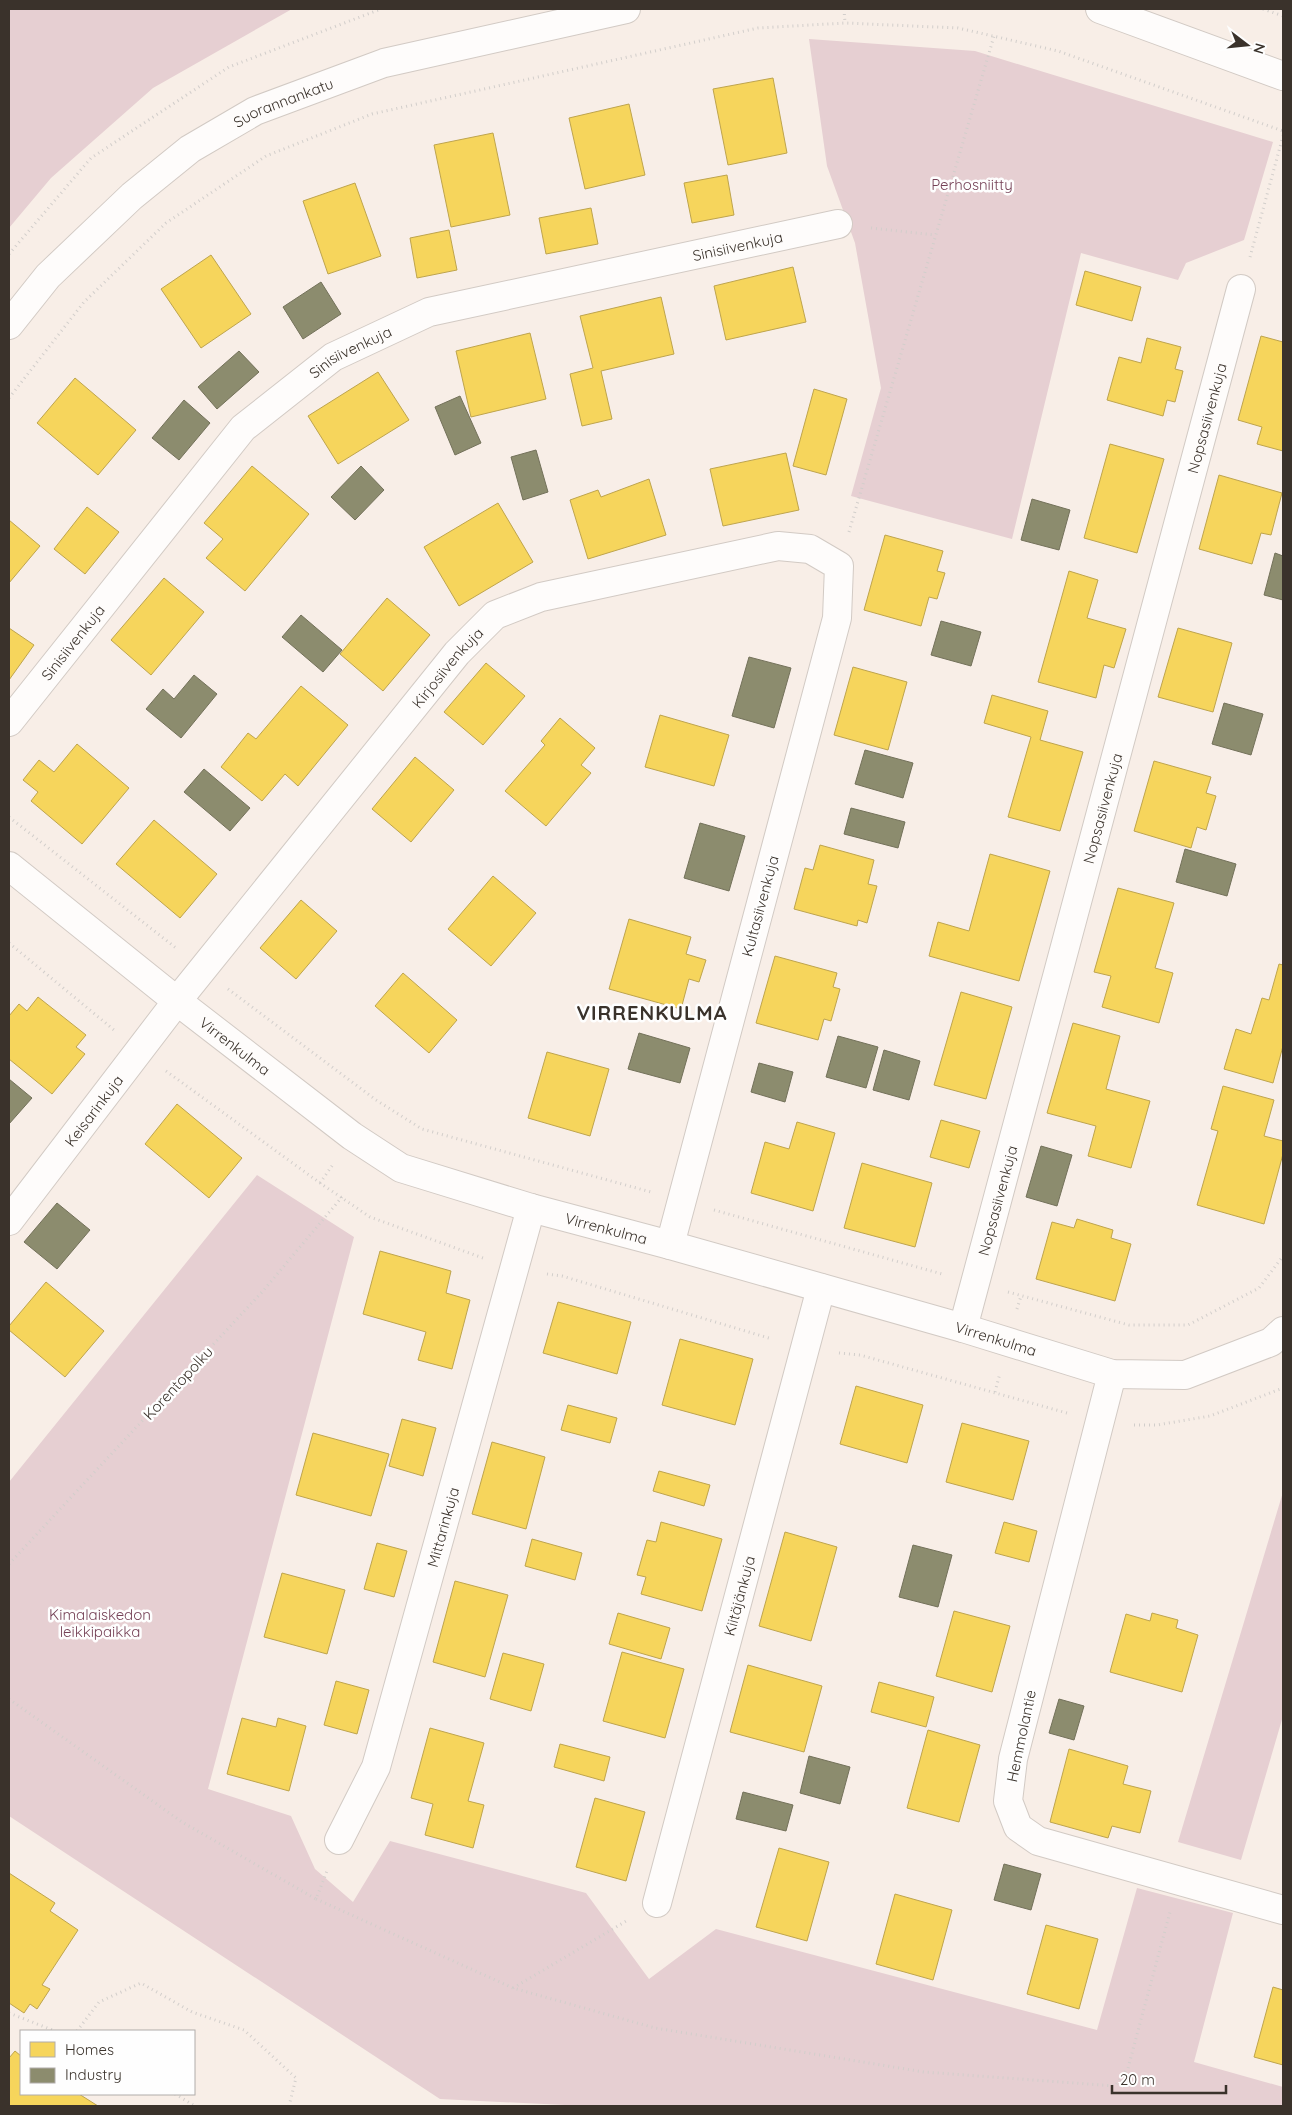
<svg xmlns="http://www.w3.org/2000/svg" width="1292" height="2115" font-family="Quicksand,sans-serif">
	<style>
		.green { fill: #e6cfd2 }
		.homes { fill: #f6d55c; stroke: #bea44d }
		.industry { fill: #8c8c6e; stroke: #73715a }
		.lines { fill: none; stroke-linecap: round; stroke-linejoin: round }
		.minor-casing { stroke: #d2cac4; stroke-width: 30 }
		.tertiary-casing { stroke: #d2cac4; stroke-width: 30 }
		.path { stroke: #d2cecb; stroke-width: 3; stroke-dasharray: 1 4; stroke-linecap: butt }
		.minor { stroke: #fefcfb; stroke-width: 28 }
		.tertiary { stroke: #fefcfb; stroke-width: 28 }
		.labels { text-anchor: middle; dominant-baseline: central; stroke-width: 5; stroke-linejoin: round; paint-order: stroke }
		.street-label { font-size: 15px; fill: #3a322b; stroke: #fefefe }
		.park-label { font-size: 15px; fill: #754156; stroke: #fefefe }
		.district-label { font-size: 20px; font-weight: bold; letter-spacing: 1px; fill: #3a322b; stroke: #fefefe }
	</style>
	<rect width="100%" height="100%" fill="#f8eee7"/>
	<path class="green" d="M9,9H292L153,88L51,178L9,228Z
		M809,39L975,51L1273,142L1244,240L1186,263L1178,280L1081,253L1012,539L851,496L881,388L855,243L827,166Z
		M257,1175L354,1237L208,1789L291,1816L315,1869L353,1902L390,1841L586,1893L649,1979L716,1929L1097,2030L1137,1888L1233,1913L1194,2062L1283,2087V2106H585L440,2099L9,1816V1482Z
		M1283,1492V1716L1241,1860L1178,1842Z"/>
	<path class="homes" d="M773,78L787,153L728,165L713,89Z
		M629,104L645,175L585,189L569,118Z
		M493,133L510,215L451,227L434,145Z
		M727,175L734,215L692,223L684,183Z
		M355,183L381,256L328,274L303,201Z
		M591,208L598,244L546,254L539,218Z
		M449,230L457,270L417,278L410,238Z
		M211,255L251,314L201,348L161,289Z
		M793,267L806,322L726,340L714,286Z
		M1085,271L1141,287L1132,321L1076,305Z
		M661,297L674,354L601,371L612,419L582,426L570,374L593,368L580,316Z
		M530,333L546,399L471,417L456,351Z
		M1261,336L1283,342V451L1257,444L1262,427L1238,420Z
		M1147,338L1181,347L1175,369L1183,371L1175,402L1167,400L1163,416L1107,400L1119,357L1141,363Z
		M378,372L409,420L338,464L308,416Z
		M75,378L136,430L98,475L37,423Z
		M814,389L847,399L826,475L793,466Z
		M1110,444L1164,459L1137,553L1084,538Z
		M786,453L799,510L723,526L710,469Z
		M252,466L309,514L245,591L206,558L223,539L204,523Z
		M1219,475L1282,493L1271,535L1261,533L1252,564L1199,549Z
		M649,479L666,535L588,559L570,500L598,490L601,497Z
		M498,503L533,562L459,606L424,547Z
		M87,507L119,532L85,574L54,549Z
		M9,520L40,546L9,583Z
		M885,535L943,551L937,571L945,573L937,599L929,597L921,626L864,610Z
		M1069,571L1098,580L1087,618L1126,629L1114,668L1104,665L1096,698L1038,682Z
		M164,578L204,612L151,675L111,640Z
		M387,598L430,635L383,691L340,654Z
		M9,628L34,645L9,680Z
		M1178,628L1232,643L1213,712L1158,697Z
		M486,663L525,696L483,745L444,712Z
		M853,667L907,682L888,750L834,735Z
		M301,686L348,725L298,786L285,774L262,801L221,767L248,733L256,739Z
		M992,695L1048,711L1040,740L1083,752L1060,831L1008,817L1031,737L984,723Z
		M660,715L729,735L714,786L645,767Z
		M560,718L595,748L581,765L591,773L546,826L505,791L545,745L541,741Z
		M77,744L129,788L82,844L31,801L38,792L23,780L39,760L54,772Z
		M415,757L454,790L411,842L372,809Z
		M1154,761L1211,777L1206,793L1216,796L1206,830L1197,827L1191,848L1134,831Z
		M154,820L217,874L180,918L116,864Z
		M820,845L874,860L868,884L877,886L867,923L858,920L857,926L794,909L805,868L813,870Z
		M990,854L1050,871L1019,981L929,956L938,922L969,931Z
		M493,876L536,913L491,966L448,929Z
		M1118,888L1174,903L1155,968L1173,973L1159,1023L1102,1007L1111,976L1094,972Z
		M301,900L337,931L296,979L260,948Z
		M629,919L691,937L686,954L706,960L699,982L689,979L681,1009L609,989Z
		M775,956L837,973L833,987L840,989L831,1021L824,1019L818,1040L756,1023Z
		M1279,964L1283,965V1046L1273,1083L1224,1069L1236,1029L1251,1034L1262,998L1269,1000Z
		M403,973L457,1020L429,1053L375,1006Z
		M961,992L1012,1007L986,1099L934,1085Z
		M38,997L86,1035L76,1047L85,1054L52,1094L9,1059V1016L19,1004L27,1011Z
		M1073,1023L1120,1036L1106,1089L1150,1101L1131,1168L1088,1156L1096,1126L1047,1113Z
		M547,1052L609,1069L590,1136L528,1118Z
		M1223,1086L1274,1100L1264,1136L1283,1141V1154L1264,1224L1197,1205L1218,1131L1211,1129Z
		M177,1104L242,1158L209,1198L145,1144Z
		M941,1120L980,1131L969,1168L930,1157Z
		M797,1122L835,1133L813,1211L751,1193L765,1142L789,1149Z
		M862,1163L932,1183L915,1247L844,1228Z
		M1077,1219L1113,1230L1111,1238L1131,1244L1115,1301L1036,1279L1052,1222L1074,1228Z
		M380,1251L451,1271L446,1293L470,1300L452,1369L418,1360L426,1332L363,1314Z
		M46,1282L104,1331L65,1377L9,1330V1326Z
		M558,1302L631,1322L617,1374L543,1353Z
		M680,1339L753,1359L735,1425L662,1405Z
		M856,1386L923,1405L907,1463L840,1444Z
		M568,1405L617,1418L610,1443L561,1430Z
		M402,1419L436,1428L423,1476L389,1466Z
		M962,1423L1029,1441L1013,1500L946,1482Z
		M313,1433L389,1454L371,1516L296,1495Z
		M492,1442L545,1457L526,1529L472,1514Z
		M659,1471L710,1485L704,1506L653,1491Z
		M661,1522L722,1539L702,1611L641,1594L646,1577L637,1575L647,1540L656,1542Z
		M1004,1522L1037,1531L1029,1562L995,1553Z
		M785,1532L837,1547L811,1641L759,1626Z
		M532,1539L582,1553L575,1580L525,1566Z
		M377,1543L407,1551L394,1597L364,1589Z
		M282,1573L345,1590L327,1654L264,1637Z
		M455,1581L508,1595L485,1677L433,1662Z
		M954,1611L1010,1626L992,1692L936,1676Z
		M618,1613L670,1628L661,1659L609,1644Z
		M1152,1613L1178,1620L1176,1628L1198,1635L1182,1692L1110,1672L1126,1614L1150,1621Z
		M622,1652L684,1669L665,1738L603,1721Z
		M503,1653L544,1664L531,1711L490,1699Z
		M748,1665L822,1686L804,1752L730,1732Z
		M336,1681L369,1690L357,1734L324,1725Z
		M879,1682L934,1697L926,1727L871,1712Z
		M242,1718L276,1727L278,1718L306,1726L289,1791L227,1774Z
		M430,1728L484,1743L468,1801L484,1805L473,1848L425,1835L433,1804L411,1798Z
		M928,1730L980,1745L959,1822L907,1808Z
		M560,1744L610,1757L604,1781L554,1767Z
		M1069,1749L1128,1766L1123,1784L1151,1791L1140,1833L1112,1826L1108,1838L1050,1822Z
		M595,1798L645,1812L626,1881L576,1867Z
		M779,1848L829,1862L807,1941L756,1927Z
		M9,1873L55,1903L50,1911L78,1930L42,1985L50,1989L37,2009L30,2004L24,2013L9,2003Z
		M895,1894L952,1910L933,1980L876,1964Z
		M1046,1925L1098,1939L1079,2009L1027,1994Z
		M1273,1987L1283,1990V2065L1254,2057Z
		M15,2051L21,2056V2094H79L98,2106H9V2058Z"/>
	<path class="industry" d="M321,282L341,314L303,339L283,307Z
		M239,351L259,372L217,409L198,387Z
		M460,396L481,443L455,455L435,407Z
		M184,400L210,423L179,460L152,438Z
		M536,450L548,492L523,500L511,457Z
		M361,466L384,490L355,520L331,497Z
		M1032,499L1070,510L1059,550L1021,540Z
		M1275,553L1283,556V600L1264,595Z
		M301,615L342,650L323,672L282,637Z
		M941,621L981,632L971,666L931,655Z
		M749,657L791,668L774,728L732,716Z
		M194,675L217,694L181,738L146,709L163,689L174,699Z
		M1224,703L1263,714L1251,755L1212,744Z
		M865,750L913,763L903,798L855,784Z
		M204,769L250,808L230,831L184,792Z
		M851,808L905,822L898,848L844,834Z
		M700,823L745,836L729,891L684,878Z
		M1185,849L1236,864L1227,896L1176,882Z
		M639,1033L690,1048L680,1083L628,1069Z
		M838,1036L878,1047L866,1088L826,1077Z
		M884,1050L920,1061L909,1100L873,1090Z
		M759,1063L793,1072L785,1102L751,1092Z
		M9,1079L32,1098L9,1124Z
		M1041,1146L1072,1155L1057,1206L1026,1197Z
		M57,1203L90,1230L57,1269L24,1242Z
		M913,1545L952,1555L938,1607L899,1597Z
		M1059,1699L1084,1706L1074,1740L1049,1733Z
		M809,1756L850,1767L840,1804L800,1793Z
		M743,1792L793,1805L786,1831L736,1819Z
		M1004,1864L1041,1874L1031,1910L994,1900Z"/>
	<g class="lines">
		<g class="minor-casing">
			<g id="minor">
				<path id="s1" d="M9,722L243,428L333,357L429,312L838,224"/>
				<path id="s2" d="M9,866L177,1001L352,1136L401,1168L531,1208L670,1245L963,1328L1112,1374L1185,1375L1271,1342L1283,1331"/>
				<path id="s3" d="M9,1221L177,1001L457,653L495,615L541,597L778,546L810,549L839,566L837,618L670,1245"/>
				<path id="s4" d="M963,1328L1241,289"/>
				<path d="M1112,1374L1013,1759L1008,1801L1018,1827L1038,1841L1283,1910"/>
				<path id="s5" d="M339,1840L376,1767L531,1208"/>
				<path id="s6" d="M657,1903L821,1288"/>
			</g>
		</g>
		<g class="tertiary-casing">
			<g id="tertiary">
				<path d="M1100,9L1283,76"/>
				<path id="s7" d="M9,325L48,276L132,196L190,149L255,111L384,63L626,9"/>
			</g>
		</g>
		<path class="path" d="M844,9L845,23
			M1263,9L1283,16
			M871,228L935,235
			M9,254L91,158L229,67L381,9
			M1250,257L1283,136
			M9,398L84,302L166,223L266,156L372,114L758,28L845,23L958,28L1058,51L1283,131
			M849,532L994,36
			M9,817L176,948
			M9,943L114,1030
			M228,989L376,1100L422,1129L651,1192
			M166,1071L320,1183L370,1217L483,1258
			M320,1183L334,1163
			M714,1210L942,1274
			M547,1274L562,1276L772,1339
			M1008,1292L1129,1325H1188L1259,1288L1283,1256
			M1017,1309L1021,1296
			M839,1353L860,1355L1067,1413
			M995,1392L1000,1373
			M1134,1425H1157L1210,1416L1283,1388
			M9,1564L263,1291L342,1197
			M9,1699L182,1822L316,1899L327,1871
			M316,1899L513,1988L655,2028L924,2072L1115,2086L1128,2068L1170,1912
			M513,1988L628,1920
			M9,2013L55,2031
			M77,2031L99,2002L141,1983L192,2012L244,2030L296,2078L289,2106
			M175,2094L195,2106"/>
		<use href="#minor" class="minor"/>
		<use href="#tertiary" class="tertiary"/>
	</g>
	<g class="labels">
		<g class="street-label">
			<text stroke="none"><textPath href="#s7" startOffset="358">Suorannankatu</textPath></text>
			<text stroke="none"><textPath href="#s1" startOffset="912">Sinisiivenkuja</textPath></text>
			<text stroke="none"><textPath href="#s1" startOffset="508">Sinisiivenkuja</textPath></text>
			<text stroke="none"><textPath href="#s4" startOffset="942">Nopsasiivenkuja</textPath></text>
			<text stroke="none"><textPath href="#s1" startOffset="102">Sinisiivenkuja</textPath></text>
			<text stroke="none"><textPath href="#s3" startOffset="706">Kirjosiivenkuja</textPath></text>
			<text stroke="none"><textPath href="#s4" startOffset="538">Nopsasiivenkuja</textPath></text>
			<text transform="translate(760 906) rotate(-75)">Kultasiivenkuja</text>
			<text stroke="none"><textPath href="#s2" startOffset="289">Virrenkulma</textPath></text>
			<text stroke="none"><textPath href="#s3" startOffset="139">Keisarinkuja</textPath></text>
			<text stroke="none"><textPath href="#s4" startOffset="132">Nopsasiivenkuja</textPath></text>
			<text stroke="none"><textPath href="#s2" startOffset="709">Virrenkulma</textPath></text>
			<text stroke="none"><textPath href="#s2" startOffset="1114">Virrenkulma</textPath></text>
			<text transform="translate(178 1383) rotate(-47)">Korentopolku</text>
			<text stroke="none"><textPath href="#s5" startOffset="331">Mittarinkuja</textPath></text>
			<text stroke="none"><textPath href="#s6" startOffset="318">Kiitäjänkuja</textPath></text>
			<text transform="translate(1021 1736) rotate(-78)">Hemmolantie</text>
		</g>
		<g class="park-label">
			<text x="972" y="184">Perhosniitty</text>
			<text x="100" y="1614">Kimalaiskedon<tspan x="100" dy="17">leikkipaikka</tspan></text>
		</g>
		<g class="district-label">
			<text x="652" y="1012">VIRRENKULMA</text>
		</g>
	</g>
	<rect width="1292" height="2115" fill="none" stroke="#3a322b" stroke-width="20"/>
	<rect x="20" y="2030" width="175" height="65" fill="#fefefe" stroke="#b0acaa"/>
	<rect x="30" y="2042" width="25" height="15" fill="#f6d55c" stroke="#b0acaa"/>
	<text x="65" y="2055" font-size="15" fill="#3a322b">Homes</text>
	<rect x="30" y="2068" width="25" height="15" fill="#8c8c6e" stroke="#b0acaa"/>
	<text x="65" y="2080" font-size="15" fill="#3a322b">Industry</text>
	<g transform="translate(1247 45) rotate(106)" stroke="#fefefe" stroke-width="4" paint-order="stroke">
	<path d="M0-4L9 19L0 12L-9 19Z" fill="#3a322b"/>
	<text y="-8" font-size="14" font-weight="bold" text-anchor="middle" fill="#3a322b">N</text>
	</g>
	<path d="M1112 2085v8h114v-8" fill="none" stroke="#3a322b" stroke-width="2.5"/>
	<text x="1120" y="2085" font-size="15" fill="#3a322b" stroke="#fefefe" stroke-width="4" paint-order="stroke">20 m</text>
</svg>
